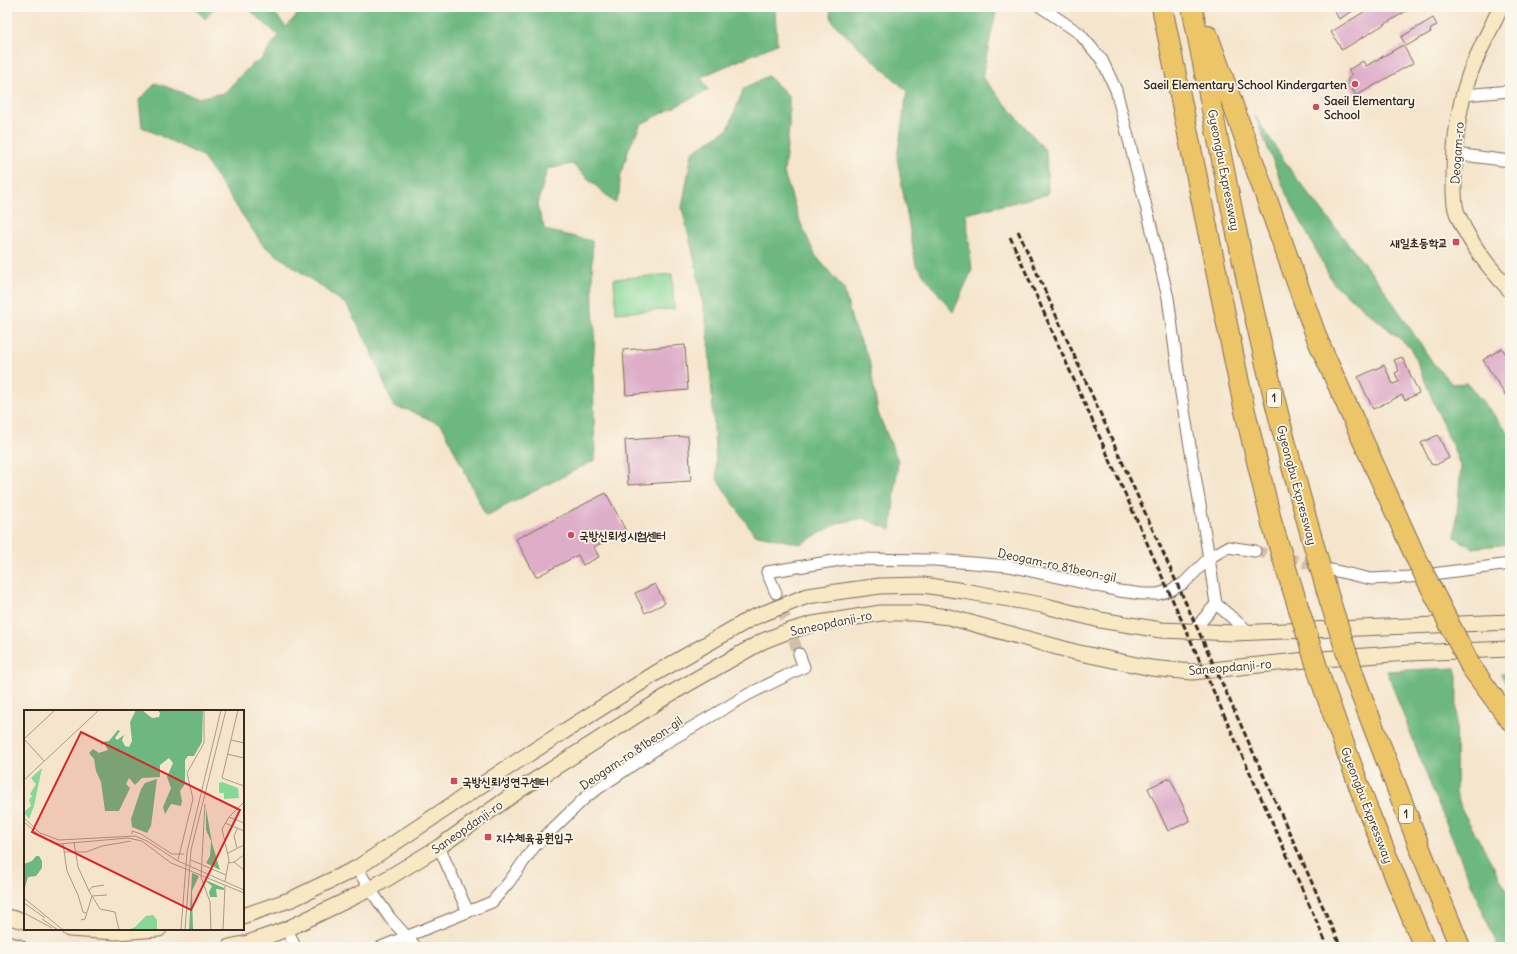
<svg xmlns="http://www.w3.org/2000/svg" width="1517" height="954" font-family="Delius,'Poor Story',sans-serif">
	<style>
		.green { fill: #87d797; stroke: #61805a }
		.forest { fill: #6db880; stroke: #54714f }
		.building { fill: #deaec9 }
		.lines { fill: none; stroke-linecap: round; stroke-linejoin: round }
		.street-tunnel { stroke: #d0c0aa; stroke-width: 11; stroke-dasharray: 11 5.5; stroke-linecap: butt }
		.street-casing { stroke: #7c6b5b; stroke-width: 13 }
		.secondary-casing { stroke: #7c6b5b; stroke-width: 17 }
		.highway-casing { stroke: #7c6b5b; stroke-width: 22 }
		.street { stroke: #fff; stroke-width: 11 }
		.secondary { stroke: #f8e8c3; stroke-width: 15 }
		.highway { stroke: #edc569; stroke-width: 20 }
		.rail { stroke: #3b2a1e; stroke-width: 3; stroke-dasharray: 6 3; stroke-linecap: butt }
		.highway-bridge-casing { stroke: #7c6b5b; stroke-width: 22; stroke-linecap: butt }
		.highway-bridge { stroke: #edc569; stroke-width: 20 }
		.poi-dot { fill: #d1495b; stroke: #fbf7ec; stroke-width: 1.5 }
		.labels { text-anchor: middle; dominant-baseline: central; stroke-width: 3.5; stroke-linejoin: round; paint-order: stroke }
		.shield { fill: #fbf7ec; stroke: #75685c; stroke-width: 1 }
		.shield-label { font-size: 11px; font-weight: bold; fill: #3b2a1e }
		.poi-label { font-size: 12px; font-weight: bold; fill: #3b2a1e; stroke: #fbf7ec; text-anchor: start }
		.street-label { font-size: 12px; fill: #3b2a1e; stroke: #fbf7ec }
		.inset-road { fill: none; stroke: #ab9a87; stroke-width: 1 }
		.view { fill: #d62828; fill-opacity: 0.15; stroke: #d62828; stroke-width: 2 }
		.inset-edge { fill: none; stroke: #3b2a1e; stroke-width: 2 }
	</style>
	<rect width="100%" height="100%" fill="#fbf7ec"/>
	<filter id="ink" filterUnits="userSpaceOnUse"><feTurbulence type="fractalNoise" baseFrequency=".025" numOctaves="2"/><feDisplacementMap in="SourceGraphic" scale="8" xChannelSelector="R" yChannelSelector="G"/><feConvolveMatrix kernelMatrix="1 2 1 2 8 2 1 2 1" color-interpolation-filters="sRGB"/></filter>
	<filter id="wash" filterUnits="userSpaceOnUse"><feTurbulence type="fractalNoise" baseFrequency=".012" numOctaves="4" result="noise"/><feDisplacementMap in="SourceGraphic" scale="16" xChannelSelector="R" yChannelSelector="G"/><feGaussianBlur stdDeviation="0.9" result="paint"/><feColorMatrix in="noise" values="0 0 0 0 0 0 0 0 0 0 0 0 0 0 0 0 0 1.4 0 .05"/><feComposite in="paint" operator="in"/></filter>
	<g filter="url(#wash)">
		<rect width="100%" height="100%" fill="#f5e5cd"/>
		<path class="green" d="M672,274L674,309L616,313L614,279Z"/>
		<path class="forest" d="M194,7H215L205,19Z
			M246,7H270L286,27L304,7H772L775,10L777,44L701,77L708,90L641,124L629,148L620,178L619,194L615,203L572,164L547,169L537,206L545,230L592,241L593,311L595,330L593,370L595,460L486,516L442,425L408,410L394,407L370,348L347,305L263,245L202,156L142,127L139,100L156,83L197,98L224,93L251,65L260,61L279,36Z
			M829,7H997L982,77L1046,151L1048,194L966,214L972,270L953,312L916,265L897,158L907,91L833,23Z
			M768,76L789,96V127L784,173L799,219L815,255L844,289L852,321L869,359L878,413L898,461L891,530L863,518L839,523L800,544L754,534L717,479L708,332L695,261L682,208L692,152L728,129L744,88Z
			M1255,116L1293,174L1384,289L1433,363L1452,384L1467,383L1510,434V544L1472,548L1455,537L1461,467L1411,348L1333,283L1286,193Z
			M1455,668L1457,677L1456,792L1461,808L1510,896V947H1498C1459,856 1421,764 1387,671Z
			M1510,673V688H1508L1501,674Z"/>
		<g id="blocks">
			<path class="building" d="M1332,7H1360L1339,19Z
				M1372,7H1413L1342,50L1331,32Z
				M1433,18L1437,25L1430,30L1431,32L1406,46L1401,37Z
				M1403,45L1413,63L1356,96L1347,79L1352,76L1348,70L1363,61L1366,66Z
				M685,345L688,390L626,395L623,350Z
				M1502,348L1510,361V402L1483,360Z
				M1402,357L1419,393L1405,400L1402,395L1373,409L1358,377L1384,365L1393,384L1399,382L1395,373L1399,371L1394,360Z
				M1438,435L1449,458L1436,465L1431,464L1421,443Z
				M688,436L691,481L628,485L625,440Z
				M606,493L626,531L594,547L599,557L583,565L578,555L536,577L516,539Z
				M655,584L665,603L645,613L635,593Z
				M1170,778L1190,821L1168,831L1148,788Z"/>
		</g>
	</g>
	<g filter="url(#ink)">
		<use href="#blocks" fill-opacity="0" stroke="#7c6b5b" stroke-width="1"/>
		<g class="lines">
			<path class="street-tunnel" d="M1255,551L1322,567
				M776,593L799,654"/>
			<g class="street-casing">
				<path id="street" d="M1041,7L1079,33L1102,60L1116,90L1149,218L1168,298L1181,393L1209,558L1216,604L1249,632
					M1464,95L1510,91
					M1455,154L1510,161
					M1332,570L1371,579L1409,577L1510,564
					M776,593L767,572L846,559L935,560L1009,566L1119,591L1143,594H1158L1171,590L1184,583L1209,558L1228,547L1255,551
					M1193,631L1216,604
					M439,847L468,912
					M357,868L370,889L390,918L416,947
					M287,929L295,947
					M381,947L492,902L509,882L534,847L587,796L662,745L749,694L804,667L799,654"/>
			</g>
			<g class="secondary-casing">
				<path id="secondary" d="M1501,7C1491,28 1477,54 1469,76C1458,108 1454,143 1454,177C1454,188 1453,203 1457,213C1468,242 1489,268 1510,290
					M243,916L292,899L357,868L516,762L656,673L752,618L807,596L880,586L923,585L964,591L1042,605L1100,620L1161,630L1234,633L1510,622
					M7,917L25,921
					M69,929L116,932L159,929
					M7,944L19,947
					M229,947L248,943L287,929L370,889L439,847L521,789L670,694L763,641L786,632L813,624L881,613H914L949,617L1075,652L1151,668L1192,672L1307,660L1409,653L1510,649"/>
			</g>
			<g class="highway-casing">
				<path id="highway" d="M1162,7L1244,407L1272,524L1297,603
					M1192,7C1217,135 1241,263 1272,389C1289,460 1309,529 1329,598
					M1208,36L1318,341L1416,558
					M1471,667L1510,720
					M1355,679L1423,856L1460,947
					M1322,683L1367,808L1424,947"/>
			</g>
			<use href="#street" class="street"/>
			<use href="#secondary" class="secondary"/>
			<use href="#highway" class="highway"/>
			<path class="rail" d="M1018,231L1341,947
				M1010,237L1328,947"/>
			<g class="highway-bridge-casing">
				<path id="highway-bridge" d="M1416,558L1471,667
					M1329,598L1355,679
					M1297,603L1322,683"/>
			</g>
			<use href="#highway-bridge" class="highway-bridge"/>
		</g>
	</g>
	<g class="poi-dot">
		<circle cx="1355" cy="84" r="4"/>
		<circle cx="1316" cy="107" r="4"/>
		<rect x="1452" y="238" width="8" height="8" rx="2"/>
		<circle cx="571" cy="535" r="4"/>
		<rect x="450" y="777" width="8" height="8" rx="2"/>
		<rect x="484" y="833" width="8" height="8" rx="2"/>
	</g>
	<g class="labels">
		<g class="shield">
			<rect x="1267" y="389" width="14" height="18" rx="3"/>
			<rect x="1399" y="805" width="14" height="18" rx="3"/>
		</g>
		<g class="shield-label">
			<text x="1274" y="398">1</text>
			<text x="1406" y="814">1</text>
		</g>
		<g class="poi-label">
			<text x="1347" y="84" text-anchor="end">Saeil Elementary School Kindergarten</text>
			<text x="1324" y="100">Saeil Elementary<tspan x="1324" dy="14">School</tspan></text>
			<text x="1448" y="242" text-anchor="end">새일초등학교</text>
			<text x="579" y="535">국방신뢰성시험센터</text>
			<text x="462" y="781">국방신뢰성연구센터</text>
			<text x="496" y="837">지수체육공원입구</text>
		</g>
		<g class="street-label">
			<text transform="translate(1457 153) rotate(-86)">Deogam-ro</text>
			<text transform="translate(1224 170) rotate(79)">Gyeongbu Expressway</text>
			<text transform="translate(1297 485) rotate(75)">Gyeongbu Expressway</text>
			<text transform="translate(1057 565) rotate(12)">Deogam-ro 81beon-gil</text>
			<text transform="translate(831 623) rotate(-12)">Saneopdanji-ro</text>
			<text transform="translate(1230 667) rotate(-5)">Saneopdanji-ro</text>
			<text transform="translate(631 753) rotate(-34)">Deogam-ro 81beon-gil</text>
			<text transform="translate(1367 805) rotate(69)">Gyeongbu Expressway</text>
			<text transform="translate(467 827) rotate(-35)">Saneopdanji-ro</text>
		</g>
	</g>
	<g transform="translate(24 710)">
		<rect width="220" height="220" fill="#f5e5cd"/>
		<path d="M18,58L10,96L5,109L0,102L7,96L5,90L8,86L6,84L12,74L7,68ZM198,72L214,78L215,88L200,89V83H195V73ZM129,205L133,210V220H104L111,217L122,206Z" fill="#87d797"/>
		<path d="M112,0H118L128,8L135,7L136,3L134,0H179L178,32L170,46H164L161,50V74L156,81L158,91L157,96L147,94L141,104L139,97L147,78L143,67L149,53L145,48L136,55V67L118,68L111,75L105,68L102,74L106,78L95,101H81L77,72L72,61L70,49L65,43L69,39L75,43L84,40L80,33L77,35V32L85,31L94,20L96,21L91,28L93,30L100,25L98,30L101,36L105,37L108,31L106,12ZM133,69L127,116L123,123L108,117L107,109L117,79L121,73ZM182,98L188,133L196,160L182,153L186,146L187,131L182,120ZM12,146H15L18,151V158L12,166L4,167L0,181V154L8,151ZM168,163L175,166L168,181L169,220H165ZM179,169L200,178V180L192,179L193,187H186L185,182L188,176Z" fill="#6db880"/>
		<path class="inset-road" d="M214,0L198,68L220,76M0,29L31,0M0,29L20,51M207,30L220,33M203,44L220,48M0,70L75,0M181,94L177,167L186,192L187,220M205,107L220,113M0,108L16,123L35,130L111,126L123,131L154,151L220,180M0,112L16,126L35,134L104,128L118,131L147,153L220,183M201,113L220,121M108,124V121L117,124L148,144H160M50,132L54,157L65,181L76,199L91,202L95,220M39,134L43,161L54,185L59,202L62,203M213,138L210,126L213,119M40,142H62L78,136L107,131M204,143L220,135M154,150L169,89L163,63L180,33V0M167,150L202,165M210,152L220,145M205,153L210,152L220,160M201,171L205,150L198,119L205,107L220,92M65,181L68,177L80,175M0,188L39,220M0,193L21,208M0,203L28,218M18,209L34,220M57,210L61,209L68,186L83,185M157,220L163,142L197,0M161,220L167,140L202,0M199,220L201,176"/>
		<path class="view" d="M57,22L216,100L167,200L8,122Z"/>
		<rect width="220" height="220" class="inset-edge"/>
	</g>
	<rect width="1517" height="954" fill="none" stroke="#fbf7ec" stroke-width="24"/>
</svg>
